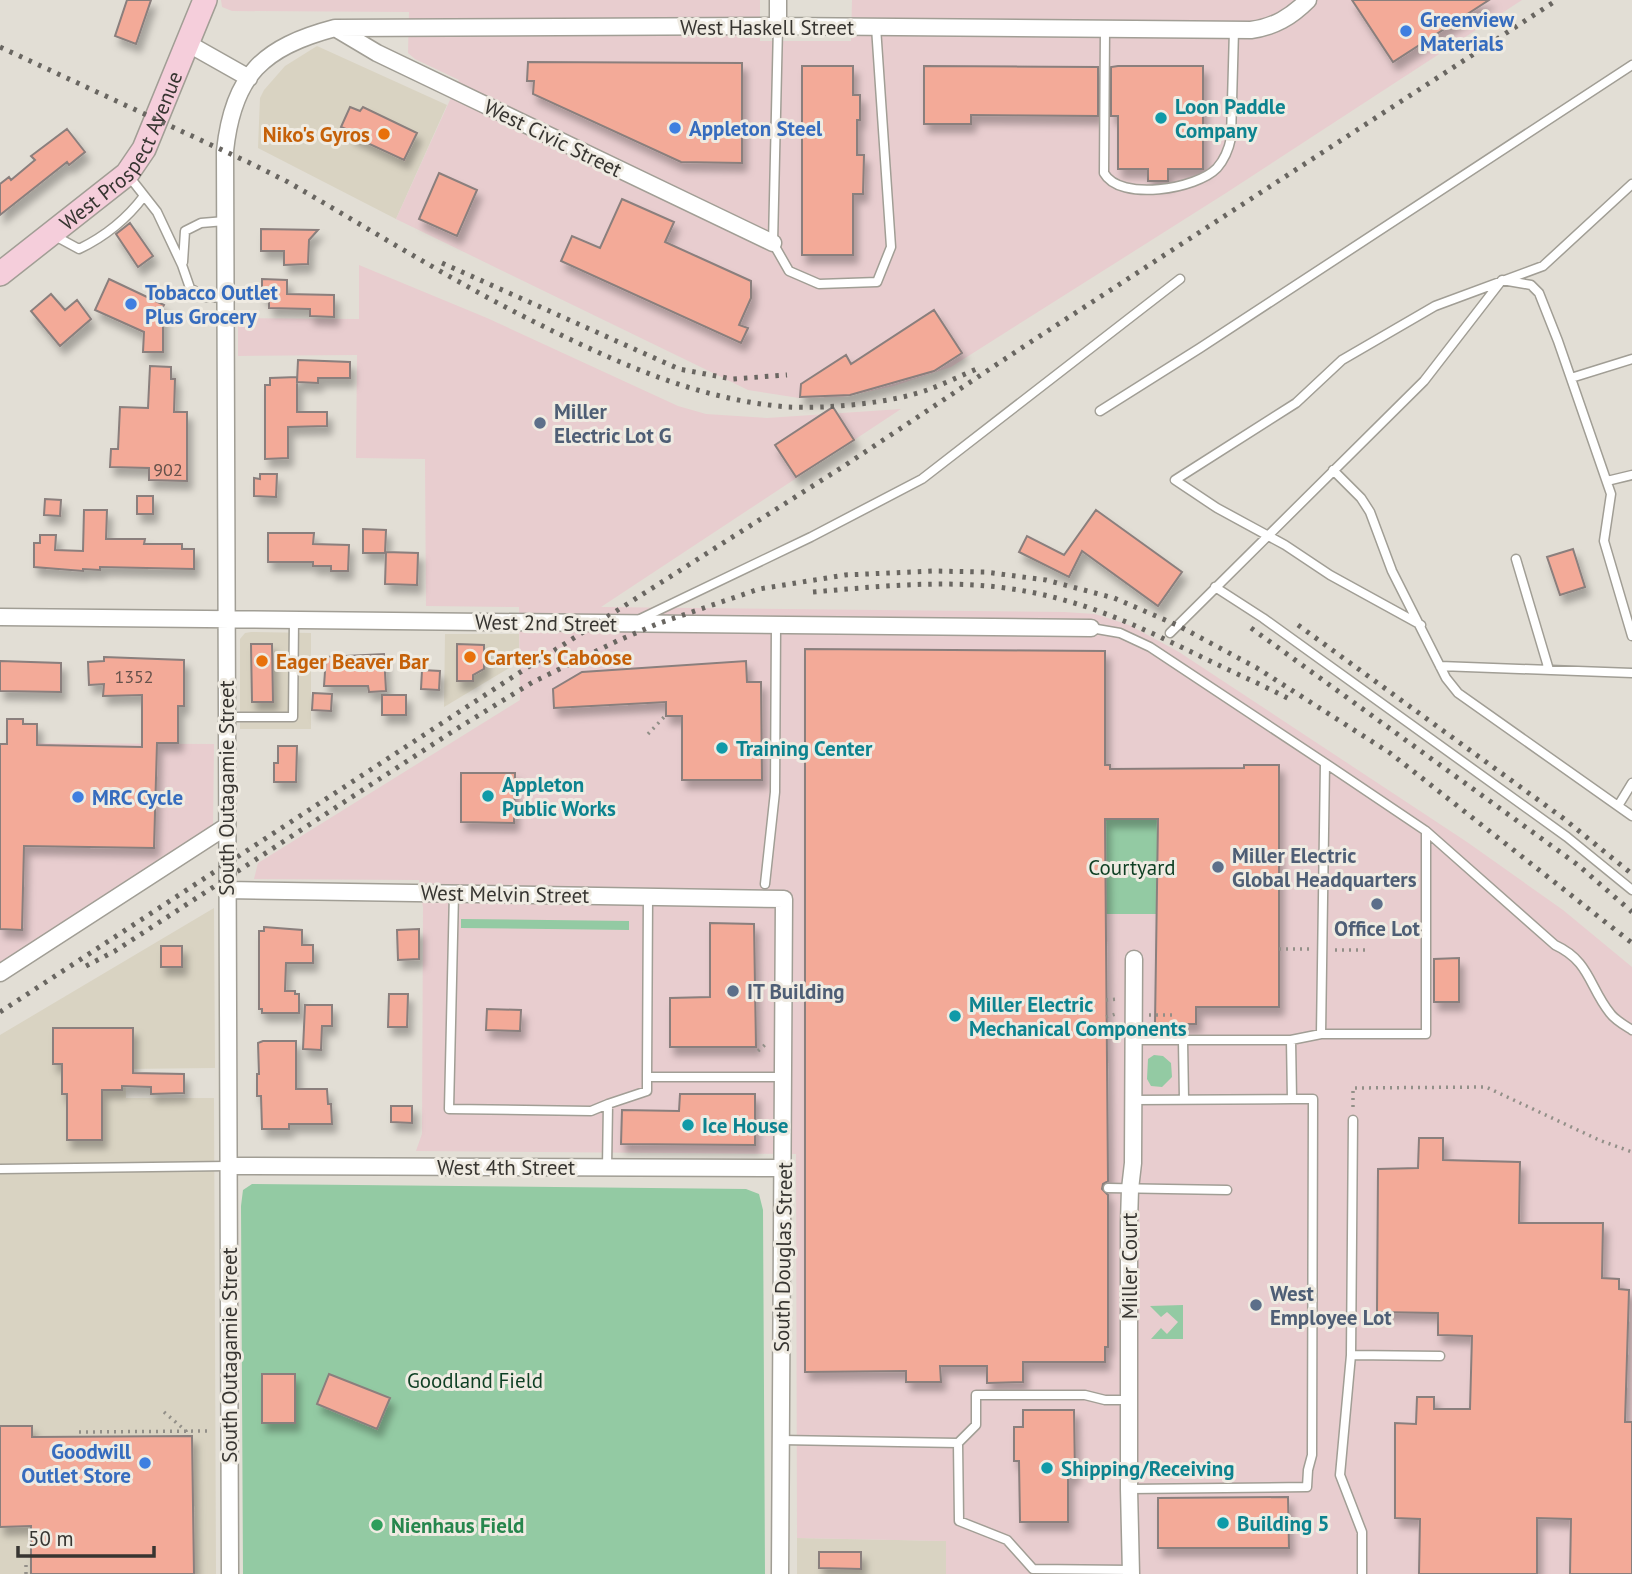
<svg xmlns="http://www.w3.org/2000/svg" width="1632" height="1574" font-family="'PT Sans',sans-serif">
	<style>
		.built { fill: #d9d3c2 }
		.industrial { fill: #e8cdcf }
		.green { fill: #93caa3 }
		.building { fill: #f3aa98; stroke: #8a7f7d; stroke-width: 2; filter: url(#shadow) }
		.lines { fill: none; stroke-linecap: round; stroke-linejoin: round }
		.service-casing { stroke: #a19e95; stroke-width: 11 }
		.minor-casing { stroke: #a19e95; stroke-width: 19 }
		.secondary-casing { stroke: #a19e95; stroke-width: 26 }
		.path { stroke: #928f88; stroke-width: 3.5; stroke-dasharray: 2 5; stroke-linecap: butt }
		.service { stroke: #fff; stroke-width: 8 }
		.minor { stroke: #fff; stroke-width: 16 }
		.secondary { stroke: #f5cedb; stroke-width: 23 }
		.rail { stroke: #696661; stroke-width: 5; stroke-dasharray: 3.5 7; stroke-linecap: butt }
		.shop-dot { fill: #3f7fe0; stroke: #efebe2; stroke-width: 2.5 }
		.culture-dot { fill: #0f9aa8; stroke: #efebe2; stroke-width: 2.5 }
		.food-dot { fill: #e8710a; stroke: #efebe2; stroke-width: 2.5 }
		.service-dot { fill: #5c6f8a; stroke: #efebe2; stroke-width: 2.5 }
		.leisure-dot { fill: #2e9e5b; stroke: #efebe2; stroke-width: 2.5 }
		.labels { text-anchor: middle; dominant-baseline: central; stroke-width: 6; stroke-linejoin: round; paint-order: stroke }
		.number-label { font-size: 18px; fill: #66524b }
		.shop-label { font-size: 21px; font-weight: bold; fill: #366cbe; stroke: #efebe2; text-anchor: start }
		.street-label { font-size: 21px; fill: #373531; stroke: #efebe2 }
		.culture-label { font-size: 21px; font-weight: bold; fill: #0d838f; stroke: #efebe2; text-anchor: start }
		.food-label { font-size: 21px; font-weight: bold; fill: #c56008; stroke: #efebe2; text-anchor: start }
		.service-label { font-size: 21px; font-weight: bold; fill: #4e5e75; stroke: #efebe2; text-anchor: start }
		.park-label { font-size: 21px; fill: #0e3f23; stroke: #efebe2 }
		.leisure-label { font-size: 21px; font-weight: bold; fill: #27864d; stroke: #efebe2; text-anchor: start }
	</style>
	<defs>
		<filter id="shadow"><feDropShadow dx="4.5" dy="8" stdDeviation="3.5" flood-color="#0004"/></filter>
	</defs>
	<rect width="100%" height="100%" fill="#e2ded5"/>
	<path class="built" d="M317,46L447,105L396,219L258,148L260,98L264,90L285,66Z
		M251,632L311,633V729H240V639L245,633Z
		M445,634H519V662L444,707Z
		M214,908L215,1068L125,1069L126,1098H214L216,1574H0V1035Z
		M797,1538L946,1541V1574H797Z"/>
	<path class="industrial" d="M221,0H760V41H851L852,0H1522L1226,193L951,367L894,386L843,397L799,398L748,390L396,219L459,80L415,59L408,53L409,12L232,11L222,7Z
		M359,265L487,318L678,406L706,414L767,418L901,409L601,607L1064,612L1095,614L1129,625L1179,652L1467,842L1563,910L1632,967V1574H946V1541L797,1538L796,1154L416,1151L422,1134L423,908L419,880L254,879L258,863L520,700L519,607L426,606L425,459L356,458L357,355L238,356V318L359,319Z
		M0,743L214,744L213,829L204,831L0,967Z"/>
	<path class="green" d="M1105,819H1158V914H1105Z
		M461,919L629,921V930L461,928Z
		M1154,1055L1163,1056L1171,1063L1172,1077L1162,1087L1151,1086L1147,1079L1148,1059Z
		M252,1184L746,1189L759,1194L763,1210L765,1574H243L241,1206L243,1190Z
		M1183,1305V1339H1151L1161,1328L1167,1334L1178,1322L1167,1312L1161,1317L1150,1306Z"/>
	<path class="building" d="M127,0H151L136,44L115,36Z
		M1352,0H1489L1393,62Z
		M528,62L742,63V163L681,162L533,94L534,81H527Z
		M802,66H853V95H860V120H857V155H864L863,194H853V255H802Z
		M924,66L1098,67V116L971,115V124H924Z
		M1118,66H1203V169H1168V181H1148V169H1118V116H1111V67Z
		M350,107L360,111L363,107L417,133L404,160L350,135L351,131L341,127Z
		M67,129L85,152L69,165L67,162L0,215V184L9,177L11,180L35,160L31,156Z
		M439,173L477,190L457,236L419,219Z
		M622,199L674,222L665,242L751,281V298L739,325L748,328L741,343L561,261L572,236L600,248Z
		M130,223L153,256L138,267L116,234Z
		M261,229L318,230L309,240L308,264L284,265V251H261Z
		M109,279L164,305L160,312L163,314V352H143L144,332L95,310Z
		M262,279L287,280V294L334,295V317L310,316V309L269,308V297L262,296Z
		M51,294L65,310L77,300L91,319L60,346L31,311Z
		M934,310L962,353L934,371L850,395L800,397L801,384L846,355L851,364Z
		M298,360L350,362V378H318V383L297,382Z
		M150,366L171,367V379H175L174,412H187V481L149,480V468L110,467L111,449H118L120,407L148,408Z
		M297,377V412H327V426L288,427V458L265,459V385H270V378Z
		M833,407L854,440L796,477L775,445Z
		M260,474H277L276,497L254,496V478L260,479Z
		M137,496H153V514H137Z
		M45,499L61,500L60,516L44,515Z
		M84,510H107L106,539H145L144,544H182V549H194V569L100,567V570L83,569V571L34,567V543H40V535H56L55,550L83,551Z
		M1096,510L1182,572L1158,606L1082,551L1069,577L1019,552L1027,536L1064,555Z
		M363,529L386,530L385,553H363Z
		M268,533H314L313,544L349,545L348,571H331V566H313V562H268Z
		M1573,549L1585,587L1560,595L1547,557Z
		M386,552L418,553L417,585L385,584Z
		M251,644H272L273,702H252Z
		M457,644L484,645V669L473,675V681H457Z
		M805,649L1105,651V765H1110V769L1244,768V765H1279V1007H1196V1024H1155L1158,819H1105L1108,1181L1103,1184L1102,1189L1108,1195V1347H1105V1362H1023V1382L987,1383V1366H940L941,1382H906V1371L805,1372Z
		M384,654L386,691L369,692L368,686H324L326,657Z
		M104,657L184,660V706H178V743H157L154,848L24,846L22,930L0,929V744H7V719H23V724H37V745L142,747V695L103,696L104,684L89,685L88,662L104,661Z
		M0,661L61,663V692L0,691Z
		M746,661L747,682H761L762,780H682V716H666V702L554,708L553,689L582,672Z
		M422,670L440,671L439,690L421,689Z
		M313,693L332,694L331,711L312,710Z
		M382,695H406V715H382Z
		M278,746H297L296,782H274V763H278Z
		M461,773H515L514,823L461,822Z
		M710,923L754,924L756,1047H670V998L710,997Z
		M264,927L302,930V945H313V963H286L285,991H295V994H299V1013H262V1009H259V931H264Z
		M419,929V959L398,960L397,930Z
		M161,946H182V967H161Z
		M1459,958V1002H1434V959Z
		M389,994H408L407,1027H388Z
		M305,1005H332V1026H322L321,1050L303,1049Z
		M487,1009L521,1010L520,1031L486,1030Z
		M53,1028H133V1073L184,1074V1093L151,1094V1087L122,1086V1090H102V1140H67V1094H62V1064H53Z
		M263,1041H296V1089H327L328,1104H331L332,1124H289V1129H262L261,1096H257V1074H259L258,1043Z
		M680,1094H755V1145L621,1144L622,1110L679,1111Z
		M391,1106H412V1123L391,1122Z
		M1419,1138H1443V1160L1520,1162L1519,1223H1603L1602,1278L1619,1279V1289L1629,1290L1625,1422H1632V1574H1570L1571,1519L1537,1518V1574H1419L1420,1519L1395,1518V1423L1416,1424L1417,1397H1434V1409H1470L1472,1336L1438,1335V1313L1377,1312L1378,1169L1418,1168Z
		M262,1374H295V1423H262Z
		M329,1374L390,1398L377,1429L317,1404Z
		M1023,1410H1074L1075,1476H1068V1522H1020L1019,1461H1014V1427H1023Z
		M0,1426H32V1437L192,1436L194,1574H31V1526L0,1527Z
		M1288,1497L1289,1548H1158V1498Z
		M819,1552H861V1569L819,1568Z"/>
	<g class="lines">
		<g class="service-casing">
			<path id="service" d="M778,26L773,243L789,271L819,284L877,282L891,247L876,27
				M1105,29L1104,173C1120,202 1197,189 1217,168C1224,160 1229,148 1231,138L1234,30
				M128,175L157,212L182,265L190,288L204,297L226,298
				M55,236L79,249C106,236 126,220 144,196
				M183,262L185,231L201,223L225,221
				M1571,378L1632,359
				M1100,411L1200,348L1632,65
				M1333,470L1361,498L1370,512L1392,571L1446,678L1458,693L1632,816
				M1607,481L1632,475
				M1516,559L1549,670
				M1215,587L1263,618L1567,837L1632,890
				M640,619L811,537L922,479L1180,279
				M1421,625L1330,575L1285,545L1217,508L1175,480L1296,403L1342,360L1435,306L1543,266L1632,184
				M1091,628L1120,633L1150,647L1325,763
				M1170,633L1424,381L1502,280L1531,285L1539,293L1558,341L1611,494L1604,541L1632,636
				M1440,666L1632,673
				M226,717H293L294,619
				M1618,806L1632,783
				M1426,831L1555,945C1590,961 1589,987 1610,1013C1615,1020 1624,1025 1632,1030
				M765,884L775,792L776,625
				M454,893L449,1109L591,1111L608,1104
				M648,896L647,1077H784
				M1291,1040L1321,1034L1325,763L1426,831V1034H1321
				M1183,1041L1184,1099
				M1133,1100L1292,1099L1291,1040H1134
				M1353,1120L1351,1355L1340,1475L1362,1532V1574
				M607,1168L608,1104L647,1091V1077
				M0,1169L228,1166
				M1108,1188L1227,1190
				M1351,1355L1440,1356
				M781,1440L958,1443L959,1521L1007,1540L1033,1569L1131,1570
				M958,1443L976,1425V1395H1085L1105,1400H1129
				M1129,1489L1307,1487L1308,1470L1312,1455L1313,1099H1292"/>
		</g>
		<g class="minor-casing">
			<path id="minor" d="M778,0V26
				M335,28L377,53L773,243
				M187,43L249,78
				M0,617L1091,628
				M226,890L784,899L780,1574
				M0,973L227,826
				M228,1166L784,1168
				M230,1574L225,151C233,75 263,47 335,28L778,26L1251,30C1274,27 1291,17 1308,0
				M1131,1574L1129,1489V1222L1130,1189L1133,1163L1134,959"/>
		</g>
		<g class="secondary-casing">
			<g id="secondary">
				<path id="s1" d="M0,274L127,174L144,149L205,0"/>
			</g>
		</g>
		<path class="path" d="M648,734L667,714
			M1279,949H1310
			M1335,950H1368
			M1106,1000L1118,999
			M1149,1015H1175
			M1106,1017L1119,1013
			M758,1051L767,1043
			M1353,1107V1088L1486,1087L1599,1140L1632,1152
			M164,1412L186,1431V1436
			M79,1432L207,1431
			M26,1574V1565H31"/>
		<use href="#service" class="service"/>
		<use href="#minor" class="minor"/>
		<use href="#secondary" class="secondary"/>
		<path class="rail" d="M0,47L248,162L288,182C383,237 476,296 576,342C643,374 713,401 788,407C828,409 893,403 930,389C946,383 962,375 979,368
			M442,263L679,369L732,379L787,375
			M813,592C874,587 936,580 998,587C1081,597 1138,626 1212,662C1239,675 1267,687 1293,701
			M1298,625L1563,818L1632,874
			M1251,628L1578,865L1632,912
			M86,966L115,951L458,728L533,682L617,641L657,624L759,589L845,575L933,571L985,572L1046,580L1114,598L1177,625L1257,668L1390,753L1632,943
			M0,1012L511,678L844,466L1026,345L1557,0"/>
	</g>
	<g class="shop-dot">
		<circle cx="1406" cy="31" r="7"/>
		<circle cx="675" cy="128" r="7"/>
		<circle cx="131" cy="304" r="7"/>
		<circle cx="78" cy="797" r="7"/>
		<circle cx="145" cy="1463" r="7"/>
	</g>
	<g class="culture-dot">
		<circle cx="1161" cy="118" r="7"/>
		<circle cx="722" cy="748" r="7"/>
		<circle cx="488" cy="796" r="7"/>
		<circle cx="955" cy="1016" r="7"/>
		<circle cx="688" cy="1125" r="7"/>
		<circle cx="1047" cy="1468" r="7"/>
		<circle cx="1223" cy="1523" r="7"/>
	</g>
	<g class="food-dot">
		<circle cx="384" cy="134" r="7"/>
		<circle cx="470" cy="657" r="7"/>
		<circle cx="262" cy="661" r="7"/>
	</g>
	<g class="service-dot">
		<circle cx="540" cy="423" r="7"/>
		<circle cx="1218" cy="867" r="7"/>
		<circle cx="1377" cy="904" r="7"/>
		<circle cx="733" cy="991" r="7"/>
		<circle cx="1256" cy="1305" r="7"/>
	</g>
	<circle class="leisure-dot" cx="377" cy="1525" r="7"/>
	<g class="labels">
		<g class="number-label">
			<text x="168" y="469">902</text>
			<text x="134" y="676">1352</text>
		</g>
		<g class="shop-label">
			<text x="1420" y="19">Greenview<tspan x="1420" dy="24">Materials</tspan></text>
			<text x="689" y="128">Appleton Steel</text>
			<text x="145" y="292">Tobacco Outlet<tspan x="145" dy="24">Plus Grocery</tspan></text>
			<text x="92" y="797">MRC Cycle</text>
			<text x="131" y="1451" text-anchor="end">Goodwill<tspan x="131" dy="24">Outlet Store</tspan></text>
		</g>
		<g class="street-label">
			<text x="767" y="27">West Haskell Street</text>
			<text transform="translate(553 138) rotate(26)">West Civic Street</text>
			<text stroke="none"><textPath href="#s1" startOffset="177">West Prospect Avenue</textPath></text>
			<text transform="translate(546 623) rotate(1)">West 2nd Street</text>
			<text transform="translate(226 788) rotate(-90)">South Outagamie Street</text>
			<text transform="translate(505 894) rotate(1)">West Melvin Street</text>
			<text x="506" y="1167">West 4th Street</text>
			<text transform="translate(783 1257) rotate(-89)">South Douglas Street</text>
			<text transform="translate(1129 1266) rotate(-90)">Miller Court</text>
			<text transform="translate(229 1355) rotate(-90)">South Outagamie Street</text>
		</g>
		<g class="culture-label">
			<text x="1175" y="106">Loon Paddle<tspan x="1175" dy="24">Company</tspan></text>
			<text x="736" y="748">Training Center</text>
			<text x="502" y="784">Appleton<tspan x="502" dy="24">Public Works</tspan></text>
			<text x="969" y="1004">Miller Electric<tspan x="969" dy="24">Mechanical Components</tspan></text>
			<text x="702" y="1125">Ice House</text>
			<text x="1061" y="1468">Shipping/Receiving</text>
			<text x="1237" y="1523">Building 5</text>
		</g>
		<g class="food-label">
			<text x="370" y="134" text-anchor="end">Niko's Gyros</text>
			<text x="484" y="657">Carter's Caboose</text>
			<text x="276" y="661">Eager Beaver Bar</text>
		</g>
		<g class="service-label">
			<text x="554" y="411">Miller<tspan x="554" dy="24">Electric Lot G</tspan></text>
			<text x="1232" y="855">Miller Electric<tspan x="1232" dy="24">Global Headquarters</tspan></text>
			<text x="1377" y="928" text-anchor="middle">Office Lot</text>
			<text x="747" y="991">IT Building</text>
			<text x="1270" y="1293">West<tspan x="1270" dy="24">Employee Lot</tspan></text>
		</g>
		<g class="park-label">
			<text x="1132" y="867">Courtyard</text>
			<text x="475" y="1380">Goodland Field</text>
		</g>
		<g class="leisure-label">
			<text x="391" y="1525">Nienhaus Field</text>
		</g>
	</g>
	<path d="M18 1546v10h136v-10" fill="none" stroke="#373531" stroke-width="3.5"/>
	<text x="28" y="1546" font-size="21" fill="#373531" stroke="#efebe2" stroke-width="5" paint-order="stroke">50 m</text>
</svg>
